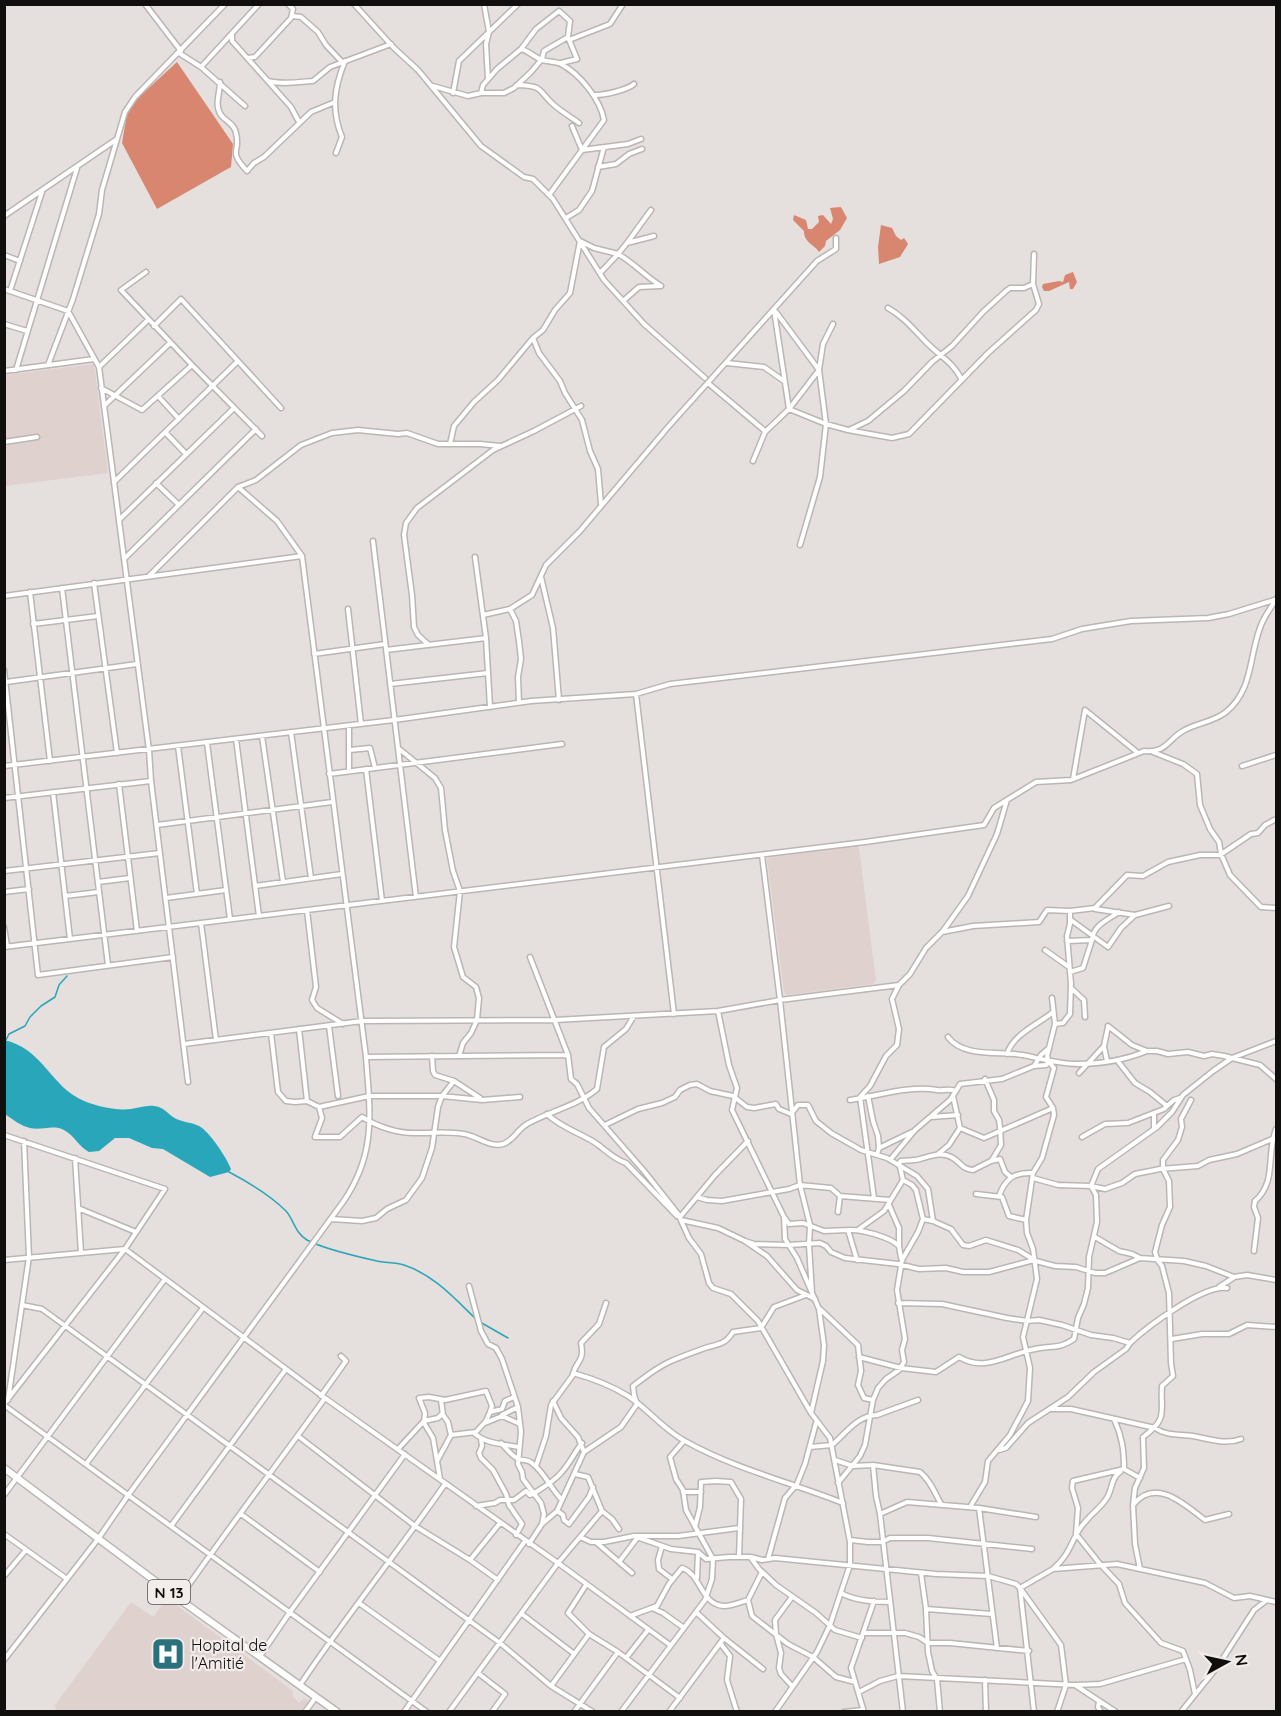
<svg xmlns="http://www.w3.org/2000/svg" width="1281" height="1716" font-family="Quicksand,sans-serif">
	<style>
		.built { fill: #dfd2ce }
		.forest { fill: #d88670 }
		.water { fill: #29a6b9 }
		.lines { fill: none; stroke-linecap: round; stroke-linejoin: round }
		.stream { stroke: #29a6b9; stroke-width: 1.5 }
		.minor-casing { stroke: #bbb6b4; stroke-width: 7 }
		.primary-casing { stroke: #bbb6b4; stroke-width: 9 }
		.minor { stroke: #fff; stroke-width: 4 }
		.primary { stroke: #fff; stroke-width: 6 }
		.labels { text-anchor: middle; dominant-baseline: central; stroke-width: 4.5; stroke-linejoin: round; paint-order: stroke }
		.shield { fill: #f2eceb; stroke: #545150; stroke-width: 1.5 }
		.shield-label { font-size: 15px; font-weight: bold; fill: #110f0e }
		.poi-label { font-size: 16px; fill: #110f0e; stroke: #f2eceb; text-anchor: start }
	</style>
	<rect width="100%" height="100%" fill="#e5dfde"/>
	<path class="built" d="M94,364L108,473L5,486V375Z
		M857,846L859,848L876,981L873,984L787,995L784,992L767,859L770,857Z
		M167,1598L293,1691V1696L299,1703L304,1698L309,1701L301,1711H56L55,1705L131,1602L153,1617Z"/>
	<path class="forest" d="M177,62L233,144L231,167L157,209L122,143L127,113L139,97Z
		M841,207L847,218L840,230L826,241L825,246L819,252C814,244 804,243 804,231L793,220L794,215L806,220L808,229H812L819,222L818,216L823,215L831,224L833,219L830,208Z
		M881,225L892,228L896,236L901,240L904,238L908,244L900,257L879,264L878,247Z
		M1073,272L1077,282L1073,289H1070L1069,282L1049,291H1044L1042,287L1043,284L1059,281L1063,282L1065,275Z"/>
	<path class="water" d="M4,1040C41,1048 49,1082 78,1098C93,1106 115,1111 131,1109C139,1108 146,1105 154,1106C163,1107 166,1112 173,1117C180,1122 191,1122 199,1126C209,1131 227,1158 231,1169L229,1172L210,1177L163,1149L152,1148L129,1138H115L99,1151L89,1152C79,1147 75,1136 64,1130C53,1124 41,1131 30,1128C21,1126 12,1119 5,1114Z"/>
	<g class="lines">
		<path class="stream" d="M6,1040L9,1034L25,1026L30,1017L41,1006L55,997L59,985L67,976
			M229,1172C248,1182 270,1195 286,1211C294,1220 295,1233 307,1240C322,1248 359,1257 377,1261C386,1263 395,1262 404,1265C434,1275 454,1298 476,1319
			M480,1322L508,1338"/>
		<g class="minor-casing">
			<path id="minor" d="M145,4L181,51
				M354,4L394,48L418,70L481,146L524,177L533,179L553,199L604,280L644,324L705,378
				M484,4L489,32L486,44L488,79
				M292,16L301,17L318,32L326,45L342,62
				M232,34V41L291,107L299,122
				M569,40L610,24L623,4
				M521,49C529,51 534,57 542,60C548,62 555,61 561,64C580,74 600,99 604,120L549,195
				M179,53L201,67L245,106
				M248,58L255,57L291,18L293,9L288,4
				M201,67L259,4
				M268,81C283,85 298,82 313,81L330,67L391,44
				M220,82C220,93 214,105 221,115C226,122 234,123 236,133C241,154 227,149 247,171L254,163L264,157L311,112L335,102
				M517,85C545,86 537,90 554,105C562,112 571,117 579,123
				M433,86L468,96L481,93H504L514,88L531,72L542,59L544,51L568,37
				M453,93L459,61L518,4
				M481,93L483,85L497,69L521,49L536,29L559,11L570,21L568,37L577,59L561,63
				M595,95C605,95 627,90 634,84
				M572,126L582,150L628,144L641,139
				M336,153L342,137C331,110 334,88 345,61
				M598,167L616,164L629,154L642,149
				M4,216L117,139
				M566,218L579,210L592,191L604,147
				M627,243L651,210
				M4,255L20,261
				M146,272L121,290L192,365L262,436
				M600,273L618,254C634,263 645,276 661,286
				M4,289L68,311L99,367L149,750L151,781L188,1082
				M10,291L42,192
				M623,301L639,287L660,286
				M888,308C904,317 914,330 927,343C941,357 953,362 962,380
				M774,310L789,409L826,424L848,430L892,438L909,434L988,353L1036,310L1039,304L1033,284L1034,254
				M776,312L819,370L826,424L820,477L800,545
				M4,324L27,331
				M154,326L181,299L281,408
				M533,338L539,353L560,381L565,393L582,420L590,451L598,469L601,504
				M727,363L764,367L784,381
				M48,365L73,299L99,214L102,190L125,112L135,97L225,4
				M99,367L148,320
				M16,370L77,168
				M4,371L94,359
				M708,383L765,431
				M101,388L142,410L192,365
				M158,396L179,419
				M104,406L170,343
				M849,430L868,421L904,391L932,362L952,346L983,312L1006,291L1010,288H1024L1033,284
				M165,432L186,454
				M4,442L37,437
				M450,444L454,426L474,402L498,380L533,338L543,330L555,310L570,293L580,241L594,248L618,254L627,243L654,236
				M753,461L765,432L789,409L819,370L823,344L833,324
				M114,482L238,361
				M156,483L179,505
				M119,520L234,408
				M373,541L416,897
				M475,557L486,638L490,707
				M124,559L256,429
				M149,576L238,487L256,480L301,445L332,433L358,430L398,434L407,433L438,444H480L500,446
				M541,577L553,628L559,700
				M94,583L117,753
				M62,588L108,965
				M30,592L50,761
				M4,596L302,556
				M348,609L361,724
				M510,609L516,621L519,641L521,659L518,677L519,703
				M483,615L510,609L532,595L546,565L580,531L669,426L817,261L836,249V238
				M33,624L98,616
				M429,645L418,635L414,627L412,595L404,535L406,523L417,508L493,450L534,431L581,406
				M386,650L486,638
				M314,654L385,644
				M4,670L38,975L173,957
				M6,682L137,664
				M390,684L488,673
				M636,694L674,1014
				M349,726V771
				M291,732L311,878
				M262,736L283,882
				M236,739L259,916
				M207,743L230,919
				M178,746L197,894
				M398,748L435,778L441,788L445,830L453,871L460,891L454,947L463,977L476,987L479,998L477,1020L471,1033L463,1043L459,1056
				M350,750L370,748L375,768
				M1153,752L1183,764L1197,774L1200,805L1210,829L1219,842L1221,854L1230,875L1261,907L1276,908
				M4,766L394,720L531,701L636,694L670,684L1052,639L1082,629L1131,621L1208,618L1229,614L1274,600
				M1242,766L1276,755
				M366,769L382,901
				M329,774L562,744
				M1073,779L1085,710L1138,753
				M119,784L137,931
				M53,792L70,939
				M4,798L151,781
				M157,825L332,802
				M762,855L780,1000L800,1185L810,1225L809,1245L812,1293
				M4,871L160,853
				M98,882L130,878
				M255,886L342,874
				M4,892L29,889
				M65,896L99,892
				M166,898L226,890
				M1095,909L1135,915L1169,906
				M307,910L316,987L312,1000L317,1008L343,1024
				M1071,920L1108,947L1121,928L1135,915
				M201,923L216,1040
				M4,927L7,946
				M943,931L968,896L997,834L1007,800
				M1067,941L1092,940C1093,925 1108,920 1119,912
				M4,947L865,842L984,825L994,808L1036,782L1071,780L1144,751C1167,753 1167,740 1183,731C1196,723 1214,722 1226,712C1253,690 1249,657 1260,628C1263,618 1271,608 1276,599
				M1045,950L1069,967
				M530,957L568,1055L571,1079L577,1084L589,1108L644,1171L678,1214L689,1238L701,1254L709,1283L713,1288L731,1294L758,1321L811,1413L830,1438L850,1542V1565L830,1625L817,1652L775,1712
				M1070,972L1083,968L1092,940
				M1071,988L1084,1000L1085,1017
				M718,1011L729,1065L737,1088L732,1110L784,1217L785,1239L797,1258L819,1309L824,1345L823,1361L811,1413
				M1055,1024L1063,1023L1070,1014L1071,984L1067,936L1070,924V911
				M329,1026L338,1096
				M1108,1026L1132,1045L1147,1051H1157L1168,1054L1188,1052L1204,1056L1212,1054L1224,1056L1260,1065L1276,1079
				M299,1029L307,1101
				M271,1033L278,1092L286,1101L295,1102L307,1101L319,1107L369,1096H442L482,1100L520,1097
				M948,1037C963,1058 1000,1051 1023,1055C1042,1059 1059,1064 1078,1064C1102,1064 1125,1060 1147,1051
				M184,1044L362,1021L555,1020L718,1011L780,1000L899,985
				M1104,1047L1107,1061
				M1007,1054C1013,1034 1039,1024 1053,1012
				M432,1056L433,1071L435,1075L454,1081L480,1098
				M366,1057L568,1055
				M1117,1060L1135,1083L1150,1092L1167,1106L1174,1100L1180,1098
				M1034,1066L1041,1055L1049,1048
				M1079,1073L1104,1046L1108,1027
				M985,1079L994,1100V1111L999,1120L1000,1127L1001,1145L992,1160
				M868,1096L873,1121L878,1136L879,1148
				M953,1096L960,1128L984,1138L1053,1108
				M850,1100C877,1096 910,1085 937,1090C943,1091 948,1088 956,1091L960,1084L1002,1079L1034,1066L1046,1065L1049,1062
				M319,1107L322,1118L315,1137H340L362,1117C378,1127 399,1134 418,1133C433,1133 449,1131 464,1134C477,1136 490,1148 503,1144C513,1141 517,1130 527,1124C550,1111 577,1106 597,1089L604,1047L626,1029L634,1016
				M1154,1113V1129
				M547,1114C559,1126 579,1133 594,1142C605,1149 613,1159 626,1163L677,1216
				M931,1117L958,1115
				M605,1125L638,1109L662,1103L675,1097L680,1090L690,1085L697,1084L710,1091L733,1096L747,1107L754,1108L776,1104L779,1109L791,1114L798,1105H808L816,1121L831,1133L861,1150L887,1158L917,1176L928,1189L933,1221
				M4,1135L165,1189L125,1249L4,1404
				M1082,1137L1105,1124L1128,1123L1164,1109L1167,1106
				M938,1154L949,1145L960,1128
				M877,1155L879,1148L912,1132
				M75,1158L81,1253
				M890,1160L915,1130L950,1100L956,1091
				M1033,1178L1058,1185L1091,1186L1105,1189L1122,1183L1135,1174L1160,1169L1198,1166L1209,1160L1237,1154L1272,1139
				M976,1194L1002,1197L1009,1216L1026,1220
				M999,1196C1005,1179 1014,1172 1033,1173
				M697,1197L707,1200L722,1201L789,1189L800,1185L831,1188L840,1196L890,1200
				M874,1198L860,1097L870,1086L886,1056L897,1045L899,1029L892,999L899,985L910,974L926,948L942,932L973,926L1039,922L1047,910L1070,911L1095,908L1127,875L1143,876L1168,862L1200,855H1220L1251,834L1258,833L1265,825L1276,819
				M889,1205L899,1228V1246L901,1258
				M78,1208L136,1232
				M838,1212L840,1196
				M680,1217L715,1175L748,1141
				M784,1217L789,1224L803,1223L824,1231L848,1230
				M331,1219L362,1221L376,1218L387,1209L406,1200L422,1178L432,1148L438,1107L442,1096L454,1081
				M923,1219L933,1221L951,1229L963,1245L969,1246L986,1240L1018,1250L1036,1261L1055,1266L1076,1267L1095,1273H1105L1140,1258
				M681,1220L718,1228L745,1241L767,1256L797,1290L815,1299
				M859,1229L884,1211L903,1180
				M1095,1237L1119,1251L1132,1254L1140,1258L1184,1261L1206,1266L1234,1277L1247,1275L1276,1280
				M745,1241L754,1244L789,1245L820,1243L826,1246L831,1252L845,1258L898,1264L919,1269L946,1268L963,1272H989L1034,1260
				M1254,1251L1258,1218L1254,1207L1255,1201C1277,1182 1266,1155 1276,1129
				M4,1260L125,1249L325,1398L558,1563L670,1645
				M857,1260L848,1230C861,1229 890,1237 899,1246
				M469,1286L481,1331L488,1344L496,1348L502,1359L518,1407L521,1432L518,1464L522,1472L523,1479L541,1503L544,1514L542,1524L529,1544
				M1219,1287L1233,1278
				M898,1303L942,1304L1007,1318L1027,1321L1039,1320L1062,1325L1091,1335L1113,1338L1130,1343C1148,1326 1203,1285 1227,1288
				M22,1305L42,1309L500,1643L551,1686L593,1712
				M820,1309L858,1345L861,1371L858,1385L864,1398L873,1400
				M1172,1339L1202,1334H1229L1247,1325L1276,1327
				M859,1357L901,1368L936,1372L959,1357C986,1373 1007,1354 1035,1349C1053,1345 1057,1350 1074,1339L1078,1318L1084,1304L1088,1288L1089,1257L1097,1222L1096,1195L1091,1186L1098,1169L1157,1127L1172,1112L1183,1095L1213,1071L1232,1058L1276,1041
				M573,1373C591,1378 612,1386 628,1396C648,1409 664,1430 685,1441C735,1469 790,1482 843,1503
				M321,1396L346,1361L341,1356
				M8,1400L29,1257L24,1141
				M4,1405L427,1712
				M1052,1409H1071L1155,1428C1166,1436 1180,1434 1193,1436C1209,1439 1226,1445 1241,1439
				M502,1415L518,1407
				M1114,1419C1122,1436 1124,1450 1124,1469
				M485,1423L502,1416L520,1424
				M474,1433C486,1444 503,1444 519,1447
				M451,1435L476,1432L486,1421L490,1412L502,1409L505,1401L514,1397
				M298,1436L415,1526L470,1560L498,1580
				M481,1439L482,1446L479,1453L481,1458L493,1470L506,1494L509,1505L522,1524L516,1535
				M501,1443C506,1448 512,1457 519,1459C524,1461 527,1459 532,1463C545,1473 551,1489 562,1500
				M810,1447L832,1445C845,1434 858,1415 877,1415L918,1400
				M398,1449L424,1421L438,1418L442,1414
				M999,1450L1006,1448L1028,1423L1068,1397L1094,1372L1126,1349L1130,1343
				M584,1452L621,1427L637,1404L634,1395L633,1386C645,1377 656,1368 669,1362C680,1357 694,1352 705,1348C718,1344 725,1345 733,1332L761,1328L774,1307L806,1295
				M835,1460L853,1466L873,1465L920,1472C930,1480 935,1493 941,1504
				M437,1461L433,1438L424,1423L425,1413L419,1398L429,1397L445,1400L486,1391L492,1406L490,1412
				M86,1464L203,1308
				M873,1465L876,1496L880,1514L903,1712
				M536,1466L546,1436L551,1405L573,1375C575,1360 585,1364 581,1343L599,1324L606,1303
				M575,1474L588,1477L602,1511L612,1519L619,1529
				M1140,1478L1124,1469L1073,1481L1072,1488L1078,1508L1076,1534L1100,1564L1119,1584L1125,1603L1161,1643L1183,1651L1190,1670L1195,1694
				M440,1479L437,1461L451,1435L448,1422L443,1415L441,1400
				M838,1483L860,1456L865,1445L873,1400L878,1388L886,1379L899,1370L904,1362L902,1350L905,1339L897,1290L902,1260L918,1232L923,1219L916,1190L912,1185L903,1180L899,1163L901,1161C907,1160 914,1161 920,1159C931,1156 942,1151 953,1158C961,1163 962,1169 973,1170L991,1161L1000,1159L1005,1172L1011,1177
				M683,1492H701
				M4,1495L165,1279
				M1134,1504C1156,1477 1185,1505 1205,1520L1229,1514
				M476,1506L495,1503L500,1500H514L526,1491L530,1495L533,1494C542,1488 553,1482 560,1474C569,1465 574,1453 582,1443
				M970,1507L985,1482L988,1461L1010,1435L1028,1401L1030,1368L1023,1337L1037,1279L1033,1249L1027,1233L1026,1220L1033,1173L1042,1158L1054,1115L1053,1108L1046,1097L1054,1068L1049,1062L1047,1056L1055,1024L1052,998
				M979,1508L997,1648
				M557,1511L563,1515L564,1520L569,1524L589,1497L593,1487
				M241,1514L320,1572
				M880,1514L907,1502L979,1508L1036,1517
				M542,1524L557,1511L584,1452L578,1437L561,1418L553,1401
				M171,1526L286,1369
				M695,1527L700,1507L701,1482L716,1481L731,1482L741,1499L739,1557
				M4,1534L67,1579
				M634,1536L671,1549L698,1552L706,1559L729,1557H751L762,1560L775,1558L936,1574L988,1576L1016,1584L1020,1588L1034,1712
				M580,1537L591,1542H604L634,1536H678L739,1528
				M850,1540L868,1542H882L890,1538H928L1032,1549
				M597,1543L632,1573
				M662,1546L658,1560L659,1569L672,1579
				M751,1558L759,1569L776,1585L816,1613L835,1630L862,1638
				M768,1559L785,1498L797,1484L805,1464L816,1423
				M470,1560L500,1523
				M619,1562L638,1537
				M1054,1568C1073,1552 1071,1536 1086,1521C1093,1512 1103,1506 1108,1496C1113,1486 1111,1478 1121,1471
				M1140,1569L1135,1544L1133,1505L1135,1488L1144,1468L1143,1437C1169,1418 1160,1412 1162,1386L1173,1376L1171,1363L1169,1293L1162,1266L1158,1261L1155,1252L1162,1225L1170,1207L1169,1181L1163,1169V1160L1178,1140L1182,1127L1181,1119L1191,1100
				M762,1572L748,1600L752,1616L788,1644L813,1657L836,1677L855,1682
				M921,1573L926,1609L928,1652L932,1671L937,1679L940,1712
				M4,1576L26,1550
				M697,1578L698,1552
				M586,1585L568,1613L589,1634L618,1652L680,1698
				M841,1593C855,1601 874,1602 890,1602
				M792,1597L775,1620L776,1634L781,1653L779,1668L781,1674L792,1686
				M179,1599C226,1531 277,1465 325,1398
				M359,1603L440,1661
				M652,1608L663,1613L684,1628
				M926,1609L992,1614
				M696,1612L724,1638L763,1669
				M522,1614L573,1653
				M630,1616L657,1606L669,1584L682,1568C701,1574 701,1605 724,1606C732,1606 741,1602 748,1600
				M864,1633H905L919,1637L928,1643H950L1029,1651
				M720,1643L730,1656L727,1680L737,1712
				M260,1656L290,1612L405,1454
				M626,1658L648,1630
				M4,1660L98,1539L129,1494L343,1202C377,1153 370,1112 366,1057L302,556L277,521L238,487
				M478,1673L505,1694L492,1712
				M985,1680L986,1712
				M300,1685C346,1616 398,1552 445,1484
				M1076,1685L1100,1684L1186,1659
				M551,1686L589,1634
				M859,1692L880,1681L898,1676L1075,1685L1116,1712
				M1099,1702L1098,1707L1101,1712
				M305,1712L316,1697
				M404,1712L525,1541
				M449,1712L558,1563L602,1511
				M574,1712L618,1652
				M621,1712L705,1600L712,1579L713,1559L686,1510L683,1490L676,1479L670,1457L684,1441
				M669,1712L724,1638
				M844,1712L863,1710
				M864,1712L851,1668L874,1601
				M1057,1712L1066,1685L1061,1645L1020,1588L1053,1569L1117,1564L1205,1583L1234,1598L1250,1596L1276,1602
				M1181,1712L1218,1666L1254,1610L1267,1600"/>
		</g>
		<g class="primary-casing">
			<path id="primary" d="M4,1468L179,1599L337,1712"/>
		</g>
		<use href="#minor" class="minor"/>
		<use href="#primary" class="primary"/>
	</g>
	<defs>
		<g id="hospital-square" transform="scale(1.725)"><rect x="-9" y="-9" width="18" height="18" rx="4" fill="#2a717d" stroke="#f2eceb"/><path d="M-5-5h3v3.5h4V-5h3V5h-3V1.5h-4V5h-3Z" fill="#fff"/></g>
	</defs>
	<g fill-rule="evenodd">
		<use href="#hospital-square" x="168" y="1654"/>
	</g>
	<g class="labels">
		<rect class="shield" x="148" y="1580" width="42" height="24" rx="4.5"/>
		<g class="shield-label">
			<text x="169" y="1592">N 13</text>
		</g>
		<g class="poi-label">
			<text x="191" y="1645">Hopital de<tspan x="191" dy="18">l'Amitié</tspan></text>
		</g>
	</g>
	<rect width="1281" height="1716" fill="none" stroke="#110f0e" stroke-width="12"/>
	<g transform="translate(1227 1662) rotate(82)" stroke="#f2eceb" stroke-width="4.5" paint-order="stroke">
	<path d="M0-4.5L10 22L0 15L-10 22Z" fill="#110f0e"/>
	<text y="-9" font-size="16" font-weight="bold" text-anchor="middle" fill="#110f0e">N</text>
	</g>
</svg>
